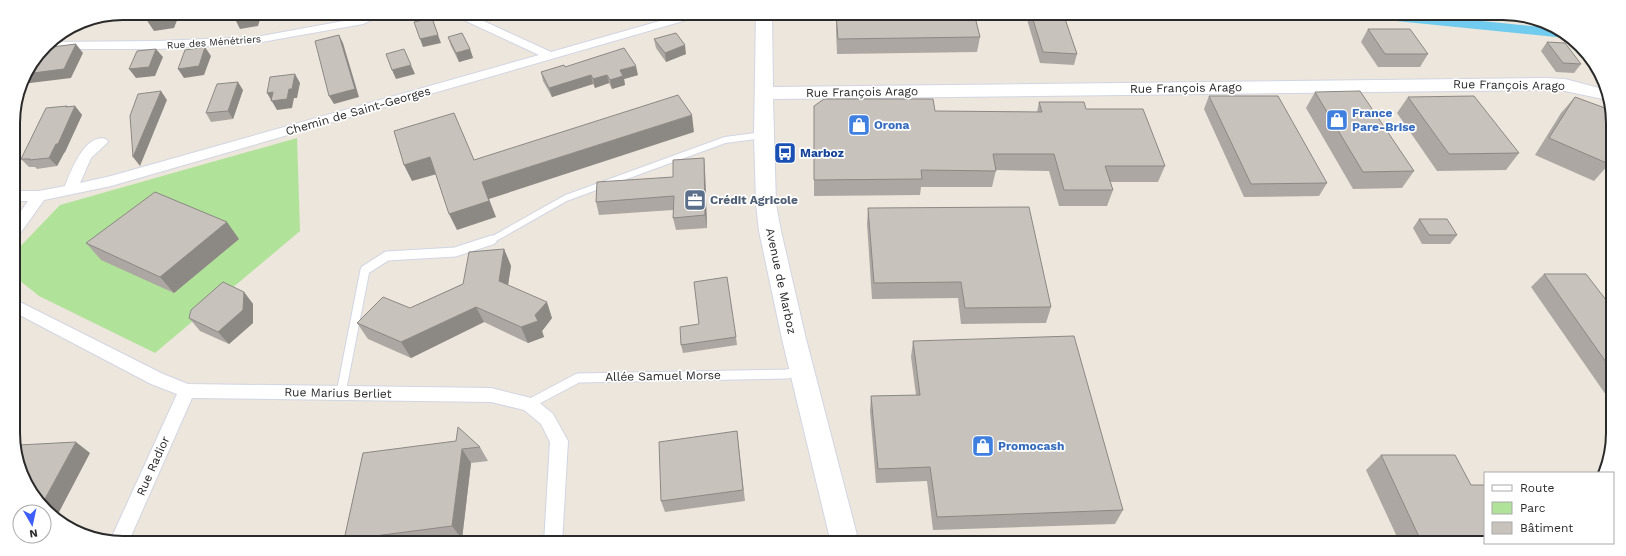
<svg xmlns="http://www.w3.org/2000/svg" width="1626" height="556" font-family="'Work Sans',sans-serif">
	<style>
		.green { fill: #b1e299 }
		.water { fill: #70cbee }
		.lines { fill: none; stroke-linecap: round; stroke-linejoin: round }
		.lane-far1-casing { stroke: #d2d5e3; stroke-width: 8 }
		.lane-casing { stroke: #d2d5e3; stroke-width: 11 }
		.street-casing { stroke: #d2d5e3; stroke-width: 2 }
		.secondary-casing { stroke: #d2d5e3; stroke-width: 2 }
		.lane-far1 { stroke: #fff; stroke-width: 6 }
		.lane { stroke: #fff; stroke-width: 9 }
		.street { fill: #fff; fill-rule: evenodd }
		.secondary { fill: #fff; fill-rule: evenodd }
		.wall { fill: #aca7a2 }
		.shaded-wall { fill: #8c8884 }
		.building { fill: #c8c2bc; stroke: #8c8884 }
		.labels { text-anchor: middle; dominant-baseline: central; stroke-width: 3.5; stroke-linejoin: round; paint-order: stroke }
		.far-street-label { font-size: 10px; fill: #2a2a2a; stroke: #fff }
		.street-label { font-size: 12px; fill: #2a2a2a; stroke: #fff }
		.shop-label { font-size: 12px; font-weight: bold; fill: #366cbe; stroke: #fff; text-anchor: start }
		.transit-label { font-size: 12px; font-weight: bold; fill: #164399; stroke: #fff; text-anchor: start }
		.service-label { font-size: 12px; font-weight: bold; fill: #4e5e75; stroke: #fff; text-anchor: start }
		.rim { fill: none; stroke: #2a2a2a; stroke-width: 2 }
	</style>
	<rect width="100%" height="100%" fill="#ece6dc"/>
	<path class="green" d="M297,138L300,231L155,353L39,296L14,276V253L60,205Z"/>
	<path class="water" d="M1352,13H1403L1552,28L1566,38L1386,20Z"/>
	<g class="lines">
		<g class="lane-far1-casing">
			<path id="lane-far1" d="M490,241L566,198L725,140L763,135"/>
		</g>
		<g class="lane-casing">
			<path id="lane" d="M341,393L365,270L387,256L455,252L492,240
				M529,404L578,378L786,374L799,372"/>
		</g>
		<g class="street-casing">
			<path id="street" d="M370,13H385L383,15L363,24L256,43L158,49H44L49,42L158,41L256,37L360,18Z
				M451,13H466L551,52L688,13H706L704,15L111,186L44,200L19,235L14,236V221L28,201H14V191H39L65,186C71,171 85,133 106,139L108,142L91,158L80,183L111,176L539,55L453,15Z
				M14,299L163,374L188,384L491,388L535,399L553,414L568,441L562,543H544L550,442L541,424L524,410L491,402L192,398L128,543L110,541L177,394L151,384L14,312Z"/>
		</g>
		<g class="secondary-casing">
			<path id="secondary" d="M756,13H772L773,87L1546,78L1565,79L1603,89L1608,100L1565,91L1546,90L773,99L776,204L781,231L806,339L859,543H831L782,339L759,231L756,204L754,135Z"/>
		</g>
		<use href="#lane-far1" class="lane-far1"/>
		<use href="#lane" class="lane"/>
		<use href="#street" class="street"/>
		<use href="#secondary" class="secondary"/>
	</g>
	<path class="wall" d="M530,13H540L536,15Z
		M629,13H643L629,14Z
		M708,13H710L711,20Z
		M880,13H974L980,37L977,52L837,54L836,30V14H879Z
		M1025,13H1063L1077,54L1074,65L1040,63Z
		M1368,29L1428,54L1420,67H1378L1361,42Z
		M448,37L470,49L473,58L459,62L451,46Z
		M654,39L686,54L666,62L656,48Z
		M1547,42L1581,64L1574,73L1556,72L1541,51Z
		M565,67L638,75L624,79L625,85L612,89L609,83L595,88L593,84L552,97L543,81L541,72Z
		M243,90L233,119L211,122L206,113Z
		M1315,92L1414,171L1402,188L1353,189L1306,108Z
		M1209,96L1327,183L1319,196L1244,197L1204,109Z
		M1408,97L1519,153L1506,170L1437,171L1397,113Z
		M1575,97L1603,108L1607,103L1609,164L1594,181L1535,155L1561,113Z
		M1039,102L1086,109L1165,166L1158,182H1110L1113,190L1107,206H1059L1049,171L996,170L992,187H921L920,195L814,196V106L935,111L1037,112Z
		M67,106L68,107L75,106L82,115L65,152L64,153L57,166L37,169L35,167H29L21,159Z
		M704,158L705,171L707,228L676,230L673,218V210L599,215L596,202L673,177Z
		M868,208L1051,307L1046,323L961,324L958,298L872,299L867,224Z
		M1419,219L1457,235L1450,244H1422L1413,228Z
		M239,239L174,293L101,260L86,243Z
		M504,249L511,266L508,285L552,318L542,331L544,337L528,343L484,322L411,358L368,339L357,323L410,308L463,284Z
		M1544,274L1613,309V405L1531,287Z
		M244,292L253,304V323L229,344L200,331L189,318Z
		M699,324L736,337L737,345L683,353L681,345Z
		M913,341L1123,510L1115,524L933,530L927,481L876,483L870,411L871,396L916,395L911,357Z
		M737,431L745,501L665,512L661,501Z
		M480,447L488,461L471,463L462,539L432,543H347L344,540L363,453Z
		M1381,455L1471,485L1485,543H1263L1265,540L1398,539L1366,470Z"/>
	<path class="shaded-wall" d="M171,13H180L174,28L154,31L148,22Z
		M255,13H262L258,26L240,29L236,21Z
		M314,13H334L333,15L316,17Z
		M535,13H540L536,15Z
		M432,18L441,43L423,47L420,39Z
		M339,35L343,43L359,97L334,104L329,96Z
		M76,44L83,53L71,78L22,84L25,74Z
		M685,45L686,54L666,62L665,53Z
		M205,47L211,56L204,75L184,78L178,69Z
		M156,49L163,57L155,76L136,78L129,69Z
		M470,49L473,58L459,62L456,53Z
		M411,65L415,74L396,79L392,70Z
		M636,66L638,75L624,79L625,85L612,89L610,80L620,70Z
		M295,74L300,83L297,98H294L292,108L277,110L267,93L289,89Z
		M591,75L593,84L552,97L549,88Z
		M607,75L609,83L595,88L593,79Z
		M238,82L243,90L233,119L228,111Z
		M161,91L167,100L140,166L133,157Z
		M67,106L73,112L75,106L82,115L65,152L64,153L57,166L49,158Z
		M692,115L694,132L489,199L496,217L457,230L449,214L482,182Z
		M430,157L437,174L412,181L404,165Z
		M704,158L705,171L707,228L705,215Z
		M227,222L239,239L174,293L160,277Z
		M504,249L511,266L506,298L499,281Z
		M244,292L253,304V323L229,344L218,332Z
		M547,302L552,318L542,331L544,337L528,343L521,327L535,315Z
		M476,307L484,322L411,358L401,342Z
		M76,442L90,453L57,516L41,506Z
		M462,449L471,463L462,539L452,526Z"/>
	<path class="building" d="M152,13H171L168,19L148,22Z
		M238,13H255L254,18L236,21Z
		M882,13H974L980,37L838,39L836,14H882Z
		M1031,13H1063L1077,54L1043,52Z
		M432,18L438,35L420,39L414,22Z
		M1368,29H1410L1428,54H1385Z
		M462,33L470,49L456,53L448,37Z
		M676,33L685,45L665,53L654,39Z
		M339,35L355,89L329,96L315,41Z
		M1547,42L1565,43L1581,64L1563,63Z
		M76,44L64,69L25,74L44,48Z
		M205,47L199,66L178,69L185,50Z
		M624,48L636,66L620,70L623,76L610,80L607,75L593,79L591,75L549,88L541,72L564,65L565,67Z
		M156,49L149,67L129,69L137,51Z
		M404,49L411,65L392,70L386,54Z
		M295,74L292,89H289L287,99L271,101L273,92L267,93L270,77Z
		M238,82L228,111L206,113L217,84Z
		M161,91L133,157L130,116L138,94Z
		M1360,91L1414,171L1363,172L1315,92Z
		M678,95L692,115L482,182L489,201L449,214L430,157L404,165L394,131L454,113L474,160Z
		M1209,96H1278L1327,183L1251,184Z
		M1474,96L1519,153L1449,154L1408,97Z
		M1575,97L1605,108L1607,103L1610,105L1612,109V159L1609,164L1549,138Z
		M824,99H933L935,111L1042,112L1039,102H1084L1086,109H1143L1165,166H1105L1113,190H1064L1054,154H993L996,171L921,170L922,179L814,180V106Z
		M67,106L66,107L75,106L58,144H56L49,158L29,160L30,159H21L46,108Z
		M704,158L705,215L673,218L674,196L596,202L597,182L673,177V160Z
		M155,192L227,222L160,277L86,243Z
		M1029,207L1051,307L965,308L961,282L874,283L868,208Z
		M1419,219H1447L1457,235H1429Z
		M504,249L499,281L547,302L535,315L538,321L521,327L476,307L401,342L357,323L383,297L410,308L463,284L469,252Z
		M1544,274H1586L1613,309V372Z
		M727,277L736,337L681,345L680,327L699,324L694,282Z
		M223,282L244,292L243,310L218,332L189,318L191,310Z
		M1074,336L1123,510L937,517L930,467L878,469L871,396L920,395L913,341Z
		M458,427L480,447L462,449L452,526L344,540L363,453L456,441Z
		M737,431L743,490L661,501L659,442Z
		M76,442L41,506L15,454V444L19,445Z
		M1381,455H1455L1471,485H1485V543H1266L1265,540L1420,539Z"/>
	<defs>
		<g id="shop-square" transform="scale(1.15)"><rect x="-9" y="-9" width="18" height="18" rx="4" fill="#3f7fe0" stroke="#fff"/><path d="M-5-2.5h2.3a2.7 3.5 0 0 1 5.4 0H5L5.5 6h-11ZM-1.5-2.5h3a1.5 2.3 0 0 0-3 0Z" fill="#fff"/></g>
		<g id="bus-square" transform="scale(1.15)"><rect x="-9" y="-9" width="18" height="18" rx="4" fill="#1a4fb4" stroke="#fff"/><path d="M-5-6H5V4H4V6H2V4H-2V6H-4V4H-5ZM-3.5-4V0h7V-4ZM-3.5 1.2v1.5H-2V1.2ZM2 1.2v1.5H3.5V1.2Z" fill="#fff"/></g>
		<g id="office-square" transform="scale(1.15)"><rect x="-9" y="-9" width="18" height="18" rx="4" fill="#5c6f8a" stroke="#fff"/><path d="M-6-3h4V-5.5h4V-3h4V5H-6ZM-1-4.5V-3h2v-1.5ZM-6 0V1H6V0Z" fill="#fff"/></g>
	</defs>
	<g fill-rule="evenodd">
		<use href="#shop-square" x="1337" y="120"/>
		<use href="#shop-square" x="859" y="125"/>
		<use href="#bus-square" x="785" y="153"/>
		<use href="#office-square" x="695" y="200"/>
		<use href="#shop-square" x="983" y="446"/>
	</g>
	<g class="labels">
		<g class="far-street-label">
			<text transform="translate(214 42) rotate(-4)">Rue des Ménétriers</text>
		</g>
		<g class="street-label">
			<text transform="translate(1509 85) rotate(1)">Rue François Arago</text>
			<text transform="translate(1186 88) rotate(-1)">Rue François Arago</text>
			<text transform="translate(862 92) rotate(-1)">Rue François Arago</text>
			<text transform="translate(358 111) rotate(-16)">Chemin de Saint-Georges</text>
			<text transform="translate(781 281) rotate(78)">Avenue de Marboz</text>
			<text transform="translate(663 376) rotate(-1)">Allée Samuel Morse</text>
			<text transform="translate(338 393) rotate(1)">Rue Marius Berliet</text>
			<text transform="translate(153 466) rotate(-66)">Rue Radior</text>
		</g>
		<g class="shop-label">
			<text x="1352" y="113">France<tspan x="1352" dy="14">Pare-Brise</tspan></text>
			<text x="874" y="125">Orona</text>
			<text x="998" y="446">Promocash</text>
		</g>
		<g class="transit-label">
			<text x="800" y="153">Marboz</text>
		</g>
		<g class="service-label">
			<text x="710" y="200">Crédit Agricole</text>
		</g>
	</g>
	<path d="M0 0H1626V556H0ZM123 20H1503A103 103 0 0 1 1606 123V433A103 103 0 0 1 1503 536H123A103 103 0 0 1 20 433V123A103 103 0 0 1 123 20Z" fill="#fff" fill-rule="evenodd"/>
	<path class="rim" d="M123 20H1503A103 103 0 0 1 1606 123V433A103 103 0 0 1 1503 536H123A103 103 0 0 1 20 433V123A103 103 0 0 1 123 20Z"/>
	<rect x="1484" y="472" width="130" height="72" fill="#ffffff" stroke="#aaaaaa"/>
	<rect x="1492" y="485" width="20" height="6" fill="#ffffff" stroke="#aaaaaa"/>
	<text x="1520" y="492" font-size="12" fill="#2a2a2a">Route</text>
	<rect x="1492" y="502" width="20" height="12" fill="#b1e299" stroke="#aaaaaa"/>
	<text x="1520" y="512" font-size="12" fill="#2a2a2a">Parc</text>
	<rect x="1492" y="522" width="20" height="12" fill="#c8c2bc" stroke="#aaaaaa"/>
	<text x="1520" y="532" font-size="12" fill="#2a2a2a">Bâtiment</text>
	<g transform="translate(32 524) rotate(171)"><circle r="19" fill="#ffffff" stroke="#aaaaaa"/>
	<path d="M0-3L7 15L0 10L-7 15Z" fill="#3d5ef8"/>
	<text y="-6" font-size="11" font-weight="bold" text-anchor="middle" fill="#2a2a2a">N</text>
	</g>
</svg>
